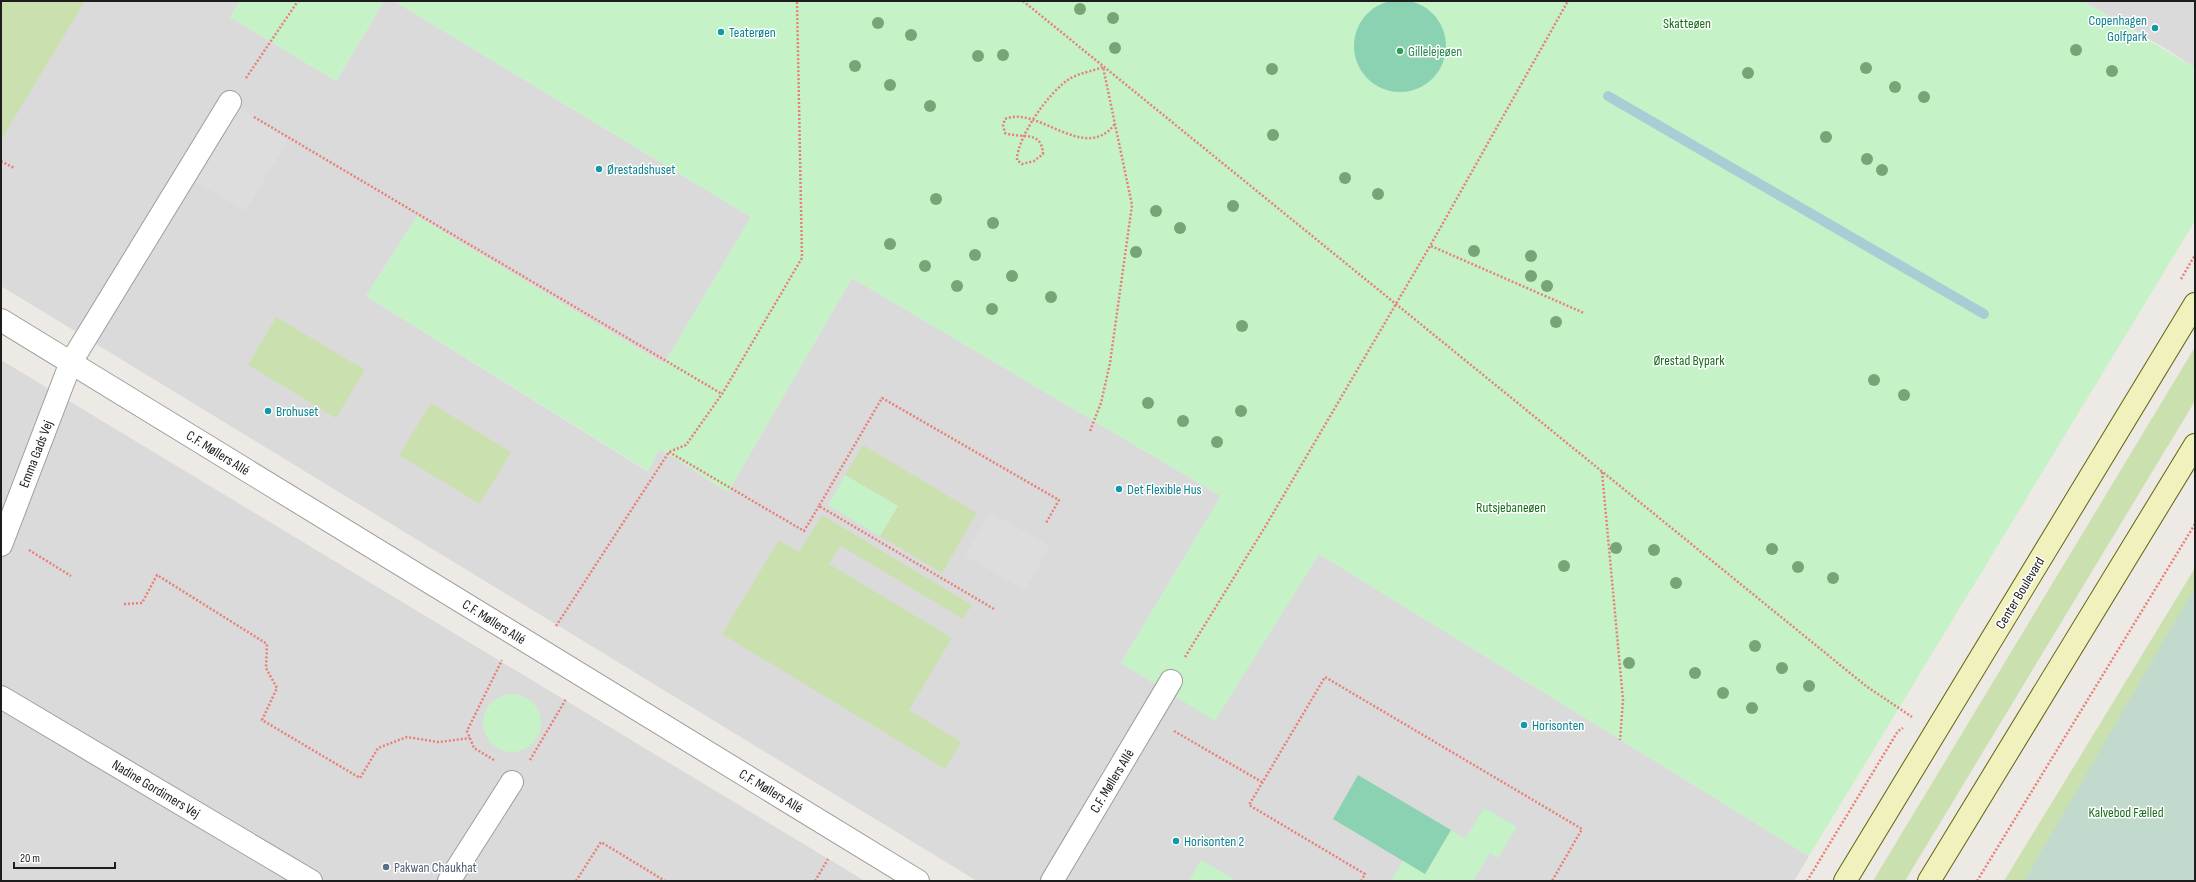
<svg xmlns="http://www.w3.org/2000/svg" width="2196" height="882" font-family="'Sofia Sans Condensed',sans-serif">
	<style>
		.residential { fill: #dadada }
		.grass { fill: #cae1af }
		.wetland { fill: #c2d9cd }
		.park { fill: #c5f2c7 }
		.pitch { fill: #8bd2b3 }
		.parking { fill: #ddd }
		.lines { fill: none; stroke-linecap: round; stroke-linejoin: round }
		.stream { stroke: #a9cdd5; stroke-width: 10 }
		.street-casing { stroke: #9e9e9e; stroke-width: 24 }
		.secondary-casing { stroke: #606512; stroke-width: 24 }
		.path { stroke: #e88079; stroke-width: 2.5; stroke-dasharray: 2 2; stroke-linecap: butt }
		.street { stroke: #fff; stroke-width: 22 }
		.secondary { stroke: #f1f1bd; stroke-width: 22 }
		.tree { fill: #78a576 }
		.culture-dot { fill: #0f9aa8; stroke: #fff; stroke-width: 1.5 }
		.leisure-dot { fill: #2e9e5b; stroke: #fff; stroke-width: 1.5 }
		.service-dot { fill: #5c6f8a; stroke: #fff; stroke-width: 1.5 }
		.labels { text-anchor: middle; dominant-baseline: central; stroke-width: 3; stroke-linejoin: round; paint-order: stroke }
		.culture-label { font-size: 14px; fill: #0d838f; stroke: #fff; text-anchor: start }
		.park-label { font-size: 14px; fill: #186d1c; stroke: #fff }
		.leisure-label { font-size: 14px; fill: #27864d; stroke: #fff; text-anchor: start }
		.street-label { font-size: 14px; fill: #1d1d1d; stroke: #fff }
		.service-label { font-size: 14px; fill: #4e5e75; stroke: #fff; text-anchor: start }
	</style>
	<rect width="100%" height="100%" fill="#ede9e4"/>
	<path class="residential" d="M1,1H240L230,17L336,81L384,1H394L751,217L664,364L417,216L366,296L647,471L660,449L728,492L852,278L1221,496L1121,663L1215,720L1319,554L1809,856L1794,881H977L1,286Z
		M2083,1H2195V68L2168,50Z
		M1,360L865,881H1Z"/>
	<path class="grass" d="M1,1H85L1,140Z
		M276,317L365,370L336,418L248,365Z
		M2195,347V401L1905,881H1873Z
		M431,403L511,452L480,504L399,455Z
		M863,445L977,513L942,573L880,536L898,506L845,475Z
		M822,515L972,605L963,619L841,546L829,564L952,638L909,710L961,742L945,769L722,634L779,540L799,552Z
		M2195,568V881H2004Z"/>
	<path class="wetland" d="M2195,587V881H2024Z"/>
	<path class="park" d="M240,1H384L336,81L230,17Z
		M394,1H2083L2195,68V221L1809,856L1319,554L1215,721L1121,663L1221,496L852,278L728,492L660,449L648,471L366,296L417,216L664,364L751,217Z
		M845,475L898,506L880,536L828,505Z
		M483 723a29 29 0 1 1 58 0a29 29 0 1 1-58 0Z
		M1484,808L1517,827L1498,858L1490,853L1473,881H1391L1403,861L1425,873L1451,830L1465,839Z
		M1201,860L1237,881H1189Z"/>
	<path class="pitch" d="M1354 46a46 46 0 1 1 92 0a46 46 0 1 1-92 0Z
		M1358,775L1451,830L1425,874L1333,819Z"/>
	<path class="parking" d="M230,102L289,138L245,211L185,175Z
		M990,512L1050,546L1025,590L965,556Z"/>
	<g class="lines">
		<path class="stream" d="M1608,96L1984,314"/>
		<g class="street-casing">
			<path id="street" d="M1,320L918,881
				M1,545L71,362L230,102
				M1,697L311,881
				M449,881L512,782
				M1052,881L1171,681"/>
		</g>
		<g class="secondary-casing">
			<path id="secondary" d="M1845,881L2195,304
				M1929,881L2195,445"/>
		</g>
		<path class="path" d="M1023,1L1866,686L1912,717
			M246,78L298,1
			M254,117L722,394
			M1,161L14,168
			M1431,246L1584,313
			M2181,279L2195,255
			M1090,431L1101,403L1110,363L1132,205L1103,67C1093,71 1080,73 1071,78C1050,90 1017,137 1017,160L1022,164L1034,161L1043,154C1042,129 1019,139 1005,133L1003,125L1005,119C1039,105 1084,164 1115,124
			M669,452L804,531L819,506
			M1602,472L1623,700L1620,740
			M29,550L71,576
			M124,604L142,603L157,575L267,644L266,668L277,688L262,720L360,778L378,748L407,737L438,742L470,738
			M994,609L819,506L882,398L1059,500L1046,523
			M556,626L669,452L686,445L722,394L802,258L797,1
			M1185,657L1265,527L1430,246L1568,1
			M1174,731L1262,782
			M494,760L474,748L467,731L502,660
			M530,760L566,699
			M576,881L601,842L665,881
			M815,881L828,859
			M1361,881L1365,874L1249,805L1325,677L1582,829L1552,881
			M1807,881L1898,731L1903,728
			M1977,881L2195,524"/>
		<use href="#street" class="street"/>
		<use href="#secondary" class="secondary"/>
	</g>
	<g class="tree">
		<circle cx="1080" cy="9" r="6"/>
		<circle cx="1113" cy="18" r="6"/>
		<circle cx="878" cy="23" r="6"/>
		<circle cx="911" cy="35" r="6"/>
		<circle cx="1115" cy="48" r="6"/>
		<circle cx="2076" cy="50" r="6"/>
		<circle cx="1003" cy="55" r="6"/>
		<circle cx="978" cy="56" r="6"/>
		<circle cx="855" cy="66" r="6"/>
		<circle cx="1866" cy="68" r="6"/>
		<circle cx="1272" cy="69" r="6"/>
		<circle cx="2112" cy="71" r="6"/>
		<circle cx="1748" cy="73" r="6"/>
		<circle cx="890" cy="85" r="6"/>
		<circle cx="1895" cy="87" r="6"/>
		<circle cx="1924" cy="97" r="6"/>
		<circle cx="930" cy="106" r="6"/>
		<circle cx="1273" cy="135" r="6"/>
		<circle cx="1826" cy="137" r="6"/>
		<circle cx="1867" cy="159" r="6"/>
		<circle cx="1882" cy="170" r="6"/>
		<circle cx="1345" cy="178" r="6"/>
		<circle cx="1378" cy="194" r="6"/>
		<circle cx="936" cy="199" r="6"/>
		<circle cx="1233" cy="206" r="6"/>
		<circle cx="1156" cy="211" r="6"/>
		<circle cx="993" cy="223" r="6"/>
		<circle cx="1180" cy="228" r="6"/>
		<circle cx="890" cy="244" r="6"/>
		<circle cx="1474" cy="251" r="6"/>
		<circle cx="1136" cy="252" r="6"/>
		<circle cx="975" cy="255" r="6"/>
		<circle cx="1531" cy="256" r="6"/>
		<circle cx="925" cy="266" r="6"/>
		<circle cx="1012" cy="276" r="6"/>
		<circle cx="1531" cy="276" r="6"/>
		<circle cx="957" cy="286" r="6"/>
		<circle cx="1547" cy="286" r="6"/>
		<circle cx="1051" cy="297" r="6"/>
		<circle cx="992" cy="309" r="6"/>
		<circle cx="1556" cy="322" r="6"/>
		<circle cx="1242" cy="326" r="6"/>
		<circle cx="1874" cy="380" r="6"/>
		<circle cx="1904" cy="395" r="6"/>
		<circle cx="1148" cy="403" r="6"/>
		<circle cx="1241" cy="411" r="6"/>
		<circle cx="1183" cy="421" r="6"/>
		<circle cx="1217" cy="442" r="6"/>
		<circle cx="1616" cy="548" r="6"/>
		<circle cx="1772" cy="549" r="6"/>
		<circle cx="1654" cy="550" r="6"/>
		<circle cx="1564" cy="566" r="6"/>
		<circle cx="1798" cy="567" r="6"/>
		<circle cx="1833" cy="578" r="6"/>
		<circle cx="1676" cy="583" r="6"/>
		<circle cx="1755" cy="646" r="6"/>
		<circle cx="1629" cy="663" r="6"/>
		<circle cx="1782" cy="668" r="6"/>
		<circle cx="1695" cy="673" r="6"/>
		<circle cx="1809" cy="686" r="6"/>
		<circle cx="1723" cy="693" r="6"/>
		<circle cx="1752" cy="708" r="6"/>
	</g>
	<g class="culture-dot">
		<circle cx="2155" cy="28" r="4"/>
		<circle cx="721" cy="32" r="4"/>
		<circle cx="599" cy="169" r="4"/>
		<circle cx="268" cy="411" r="4"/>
		<circle cx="1119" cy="489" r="4"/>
		<circle cx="1524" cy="725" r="4"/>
		<circle cx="1176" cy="841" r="4"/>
	</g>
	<circle class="leisure-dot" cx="1400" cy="51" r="4"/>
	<circle class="service-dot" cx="386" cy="867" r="4"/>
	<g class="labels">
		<g class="culture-label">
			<text x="2147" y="20" text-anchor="end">Copenhagen<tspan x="2147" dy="16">Golfpark</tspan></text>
			<text x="729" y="32">Teaterøen</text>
			<text x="607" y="169">Ørestadshuset</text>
			<text x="276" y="411">Brohuset</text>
			<text x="1127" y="489">Det Flexible Hus</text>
			<text x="1532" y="725">Horisonten</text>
			<text x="1184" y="841">Horisonten 2</text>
		</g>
		<g class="park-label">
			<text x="1687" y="23">Skatteøen</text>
			<text x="1689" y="360">Ørestad Bypark</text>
			<text x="1511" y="507">Rutsjebaneøen</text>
			<text x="2126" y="812">Kalvebod Fælled</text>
		</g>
		<g class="leisure-label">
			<text x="1408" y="51">Gillelejeøen</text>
		</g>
		<g class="street-label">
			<text transform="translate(218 453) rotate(32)">C.F. Møllers Allé</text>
			<text transform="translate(36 454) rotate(-69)">Emma Gads Vej</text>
			<text transform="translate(2020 593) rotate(-59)">Center Boulevard</text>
			<text transform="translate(494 622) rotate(32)">C.F. Møllers Allé</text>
			<text transform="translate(1112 781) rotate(-59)">C.F. Møllers Allé</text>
			<text transform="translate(156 789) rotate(31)">Nadine Gordimers Vej</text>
			<text transform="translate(771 791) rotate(31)">C.F. Møllers Allé</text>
		</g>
		<g class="service-label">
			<text x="394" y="867">Pakwan Chaukhat</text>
		</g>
	</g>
	<rect width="2196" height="882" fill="none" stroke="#1d1d1d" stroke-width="4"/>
	<path d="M14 862v6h101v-6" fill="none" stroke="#1d1d1d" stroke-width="2"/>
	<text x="20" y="862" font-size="12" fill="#1d1d1d" stroke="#ffffff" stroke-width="3" paint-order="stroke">20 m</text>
</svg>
